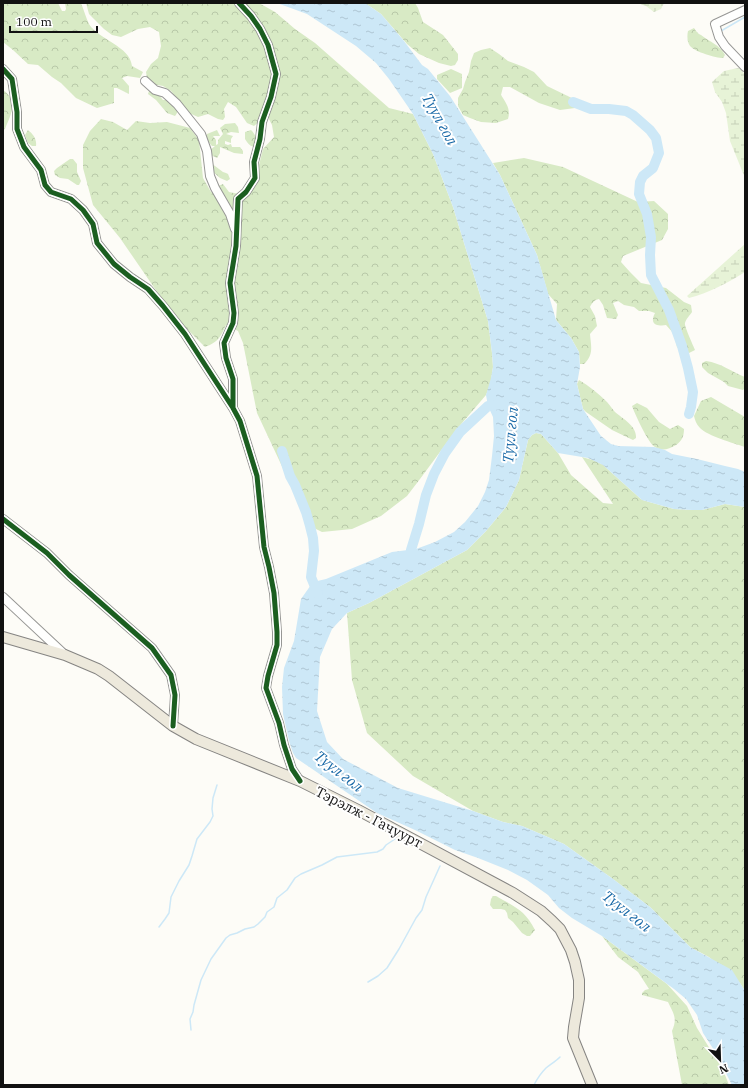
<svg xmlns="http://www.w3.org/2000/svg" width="748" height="1088" font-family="'IBM Plex Serif',serif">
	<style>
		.forest { fill: url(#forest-crowns) }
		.wetland { fill: url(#wetland-marsh) }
		.water { fill: url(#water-ripples) }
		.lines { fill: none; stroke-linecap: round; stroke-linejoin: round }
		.stream { stroke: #cde8f7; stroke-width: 1.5 }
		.river { stroke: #cde8f7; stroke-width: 10 }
		.minor-casing { stroke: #979795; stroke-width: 10 }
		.major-casing { stroke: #858482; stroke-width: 12 }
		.minor { stroke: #fffffe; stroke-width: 8 }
		.major { stroke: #ede9dc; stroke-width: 10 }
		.cycleway-casing { stroke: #fff; stroke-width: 8 }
		.cycleway { stroke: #1b5e20; stroke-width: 5 }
		.labels { text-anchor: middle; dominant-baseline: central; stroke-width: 4; stroke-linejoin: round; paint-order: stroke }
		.street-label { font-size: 14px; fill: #111; stroke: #fff }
		.water-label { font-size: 15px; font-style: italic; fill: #1768a6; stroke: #fff }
	</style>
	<defs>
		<pattern id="forest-crowns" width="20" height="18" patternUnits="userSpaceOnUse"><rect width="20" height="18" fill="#d8eac5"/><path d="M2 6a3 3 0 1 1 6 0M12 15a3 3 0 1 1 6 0" fill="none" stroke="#b8c8a8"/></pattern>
		<pattern id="wetland-marsh" width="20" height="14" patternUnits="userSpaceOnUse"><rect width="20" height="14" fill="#e7f3d7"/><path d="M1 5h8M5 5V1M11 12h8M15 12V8" fill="none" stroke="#c5cfb8"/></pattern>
		<pattern id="water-ripples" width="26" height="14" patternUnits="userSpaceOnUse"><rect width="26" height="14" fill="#cde8f7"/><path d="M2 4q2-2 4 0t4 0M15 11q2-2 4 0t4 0" fill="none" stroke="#afc6d3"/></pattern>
	</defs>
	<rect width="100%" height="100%" fill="#fdfcf7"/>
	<path class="forest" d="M6,3H58L62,11H65L66,9L65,3H81C84,10 86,18 89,24C99,40 130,46 132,66L143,72L140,78L127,76L122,78L129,86V94L117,88H114V103L97,108L76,98L61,83L52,77L38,65L28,64L13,50L3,42V5Z
		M86,3H259L275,12L295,29L315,43L389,108L413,114L433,154L453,207L488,321L492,353L493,367L490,386L486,395L457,429L420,479L407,496L381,516L352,529L322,532L310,526L257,413L243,343L238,331L226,325C220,338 218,342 205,347L173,315L120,238L93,205L83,168V145L90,131L101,119L113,122L127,130L136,121L150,123L167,122L190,128L199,140L203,178L211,192L217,194L218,186L223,184L229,192L244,195L258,169L263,149L274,137L272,125L267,115L254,126L247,123L236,107L228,102L224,109L225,117L223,120L218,119L208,114L198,117L189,113L171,91L163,86L152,84L147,78L146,72L151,64L158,58L161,46L159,32L150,27L138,29L121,37L112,35L104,29L89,14Z
		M365,3H415L418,8L423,22L443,35L458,54V60L455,65L451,66L439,63L419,54L407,44L381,14Z
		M694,28C696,31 698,34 701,35C710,42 720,45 725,55L723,58C716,58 695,52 690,46C687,42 687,35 688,31Z
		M490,48L499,54L508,61L524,67L534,72L547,86L578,101V106L575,108L560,110L539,103L510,87H503L501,95C506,103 511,109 508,119L496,123L481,122L470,118L463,115L458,106V98L463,89L465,82L469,72L471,61L474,53L481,50Z
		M451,69L462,74V88L450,93L437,79V75Z
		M3,90C19,101 11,114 5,129L3,130Z
		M149,91L158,94L163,100H166C173,104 182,107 175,116L167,113L156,100L148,94Z
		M235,123L238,127L239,133L231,132L226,134L233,136L231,139V143L225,141V144L228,145L231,144L232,147H240L243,151V154L234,153L220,147V153L217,158L211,155L209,151L215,146H212L205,138L207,134L217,130L220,136H213L216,140V145L218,144V140L223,134L220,128L225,124Z
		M28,130C33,134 37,139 36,146H32L28,143L25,135Z
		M251,130C256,135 257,139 258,146C251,148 249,145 245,139V132Z
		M524,158L563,167L638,202L654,201L668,214V229L662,240L623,256L621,262L630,272L641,283L666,288L684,302L691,305L692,312C690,315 686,319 685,323C684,326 693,345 695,350L685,355L677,347L674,334L666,325C662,326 652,326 653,319C653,317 654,315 655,313L649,311H639L634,307L624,305L618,301L613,303L618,315L616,319L607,318L603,305L599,299C594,300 592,303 590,307L595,316L597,326L590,334C591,346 594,355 584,364H580L579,352L571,338L556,320L557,304L548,294L537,255L500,175L493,163Z
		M70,159H73L77,164V172L81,181L79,185H77L68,179L60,178L55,175L54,171L57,168Z
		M211,163L223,172L226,173L228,174L230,179L227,181L220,178L210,169Z
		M706,361C721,363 732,372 745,377V388L743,390L728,386L724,382L708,373L702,367V363Z
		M579,380C589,386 599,394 607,402C610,405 612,409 615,412C623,419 637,426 636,438L633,440L612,430L586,412L583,409L577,384Z
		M711,397L745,417V447C733,443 708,436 700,428C696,424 695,420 694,416L701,401Z
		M637,403L647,408L659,422L670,429L678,425L684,429C684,436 682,441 676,445C669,449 662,452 655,447C648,443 635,414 632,406Z
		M536,433L541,434L558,453L571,475L603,503L613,504L582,457L596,461L603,465L642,500L674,509L692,510H702L725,504L745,507V991L740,983L709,957L690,947L650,907L613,879L564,844L522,826L503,822L473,811L413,776L367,733L352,680L347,613L369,603L467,550L486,531L506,507L519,480L528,440L532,435Z
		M493,896H496C515,907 525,910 535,930L530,936H527L522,933L513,922L508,918L507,913L505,910L501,909H493L490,905L491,899Z
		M602,936L667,984L687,1006L697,1028L723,1070L729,1085H682L672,1031C678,1018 673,1013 668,1002L642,995V993L645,990L649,989L638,972L618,957Z"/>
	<path class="wetland" d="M637,3H664L661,9L654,12L646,6Z
		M738,68L741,69L745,75V178L730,141L726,113L722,102L715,92L712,82L724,71Z
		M745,244V272C728,283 708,293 689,298L687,296Z"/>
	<path class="water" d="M277,3H365L381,14L404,41L422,65L428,69L450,96L500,175L537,255L556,320L571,338L579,352L580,367L577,384L583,409L601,436L611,444L618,446L654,447L665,450L672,454L697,459L725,466L738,469L745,472V507L725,504L702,510H692L674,509L642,500L603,465L588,458L558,453L541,434L536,433L532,435L528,440L519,480L506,507L486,531L467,550L369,603L347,613L332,629L320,657L317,711L327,742L343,759L398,788L473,811L503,822L522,826L564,844L613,879L650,907L690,947L732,970L745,991V1085H732L714,1050L703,1033L697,1015L686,999L674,989L602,936L572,918L559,908L548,895L527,880L508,870L478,858L455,850L415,830L377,813L296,758L293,753L289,741L283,714L282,687L284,668L294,641L301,599L313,582L326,579L392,552L416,549L435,542L454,532L465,522L478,506L485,492L489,480L492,456L494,436L493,417L488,406L486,395L491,378L493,367L492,353L488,321L453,207L433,154L413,114L389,79L376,63L356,46L307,14Z"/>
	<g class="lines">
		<path class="stream" d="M721,31L745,17
			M159,927L165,919L169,913L171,897L179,881L189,865L192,856L197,839L210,822L213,816L212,809L213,798L217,785
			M368,982L378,976L387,968L399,949L416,918L422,910L426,897L440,866
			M191,1030L190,1019L193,1012L194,1005L201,980L211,959L226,938L230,935L237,933L245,929L254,927L258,924L265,917L267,912L274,907L277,898L287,890L295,878L301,874L322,865L337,857L377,852L383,849L386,845L395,839
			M534,1085C537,1079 541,1073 546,1068C551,1064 556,1061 560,1057"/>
		<path class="river" d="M573,102L591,109H609L626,111L633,115L650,130L656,138L659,153L653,168L643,176L640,182L639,194L647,214L651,237L650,255L651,275L669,310L682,346L688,368L693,392L691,407L689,414
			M282,451L290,476L295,485L306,512L310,526L313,538L314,551L311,577L318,594
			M409,563L411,550L419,524L426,495L434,474L445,453L460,432L488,406L501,404"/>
		<g class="minor-casing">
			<path id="minor" d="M239,3L251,16L260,29L268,45L276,74L271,97L262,122L260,139L254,162L255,178L246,192L238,199L236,246L230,283L234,313L233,323L224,343L226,358L233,379V408L240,421L257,476L264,547L269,567L274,593L277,632V645L268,676L266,688L279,723L284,745L292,769L300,781
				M745,10L715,24L719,37L725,46L745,67
				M3,69L12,79L17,112V129L24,147L41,170L45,185L51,192L71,199L83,210L93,224L97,243L114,264L130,277L148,289L163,306L185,334L233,408
				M145,81L155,90L165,93L177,104L201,134L207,151L210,176L215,188L230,214L235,229
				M3,519L47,553L69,575L152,648L171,675L175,695L173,726
				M3,597L64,654"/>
		</g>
		<g class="major-casing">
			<path id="major" d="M3,637L65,655L98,669L109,676L173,726L196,739L300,781L358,810L513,893L541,911L552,921L560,929L571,950L575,962L579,980V998L574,1027L573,1038L592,1085"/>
		</g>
		<use href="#minor" class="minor"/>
		<use href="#major" class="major"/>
		<g class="cycleway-casing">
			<path id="cycleway" d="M239,3L251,16L260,29L268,45L276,74L271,97L262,122L260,139L254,162L255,178L246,192L238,199L236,246L230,283L234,313L233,323L224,343L226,358L233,379V408L240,421L257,476L264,547L269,567L274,593L277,632V645L268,676L266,688L279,723L284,745L292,769L300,781
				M3,69L12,79L17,112V129L24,147L41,170L45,185L51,192L71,199L83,210L93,224L97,243L114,264L130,277L148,289L163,306L185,334L233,408
				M3,519L47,553L69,575L152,648L171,675L175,695L173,726"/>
		</g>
		<use href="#cycleway" class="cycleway"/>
	</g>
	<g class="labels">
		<g class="street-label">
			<text transform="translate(369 817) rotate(27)">Тэрэлж - Гачуурт</text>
		</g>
		<g class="water-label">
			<text transform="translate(440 119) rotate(61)">Туул гол</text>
			<text transform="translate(510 435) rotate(-85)">Туул гол</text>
			<text transform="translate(339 771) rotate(38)">Туул гол</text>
			<text transform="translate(627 911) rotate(38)">Туул гол</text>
		</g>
	</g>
	<rect width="748" height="1088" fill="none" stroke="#111111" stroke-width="8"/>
	<g transform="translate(720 1060) rotate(157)" stroke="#ffffff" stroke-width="3" paint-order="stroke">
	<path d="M0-3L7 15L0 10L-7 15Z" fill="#111111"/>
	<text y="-6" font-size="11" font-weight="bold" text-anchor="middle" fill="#111111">N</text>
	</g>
	<path d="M10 26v6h87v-6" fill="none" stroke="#111111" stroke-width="2"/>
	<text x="16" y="26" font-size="12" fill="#111111" stroke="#ffffff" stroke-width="3" paint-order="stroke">100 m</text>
</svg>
